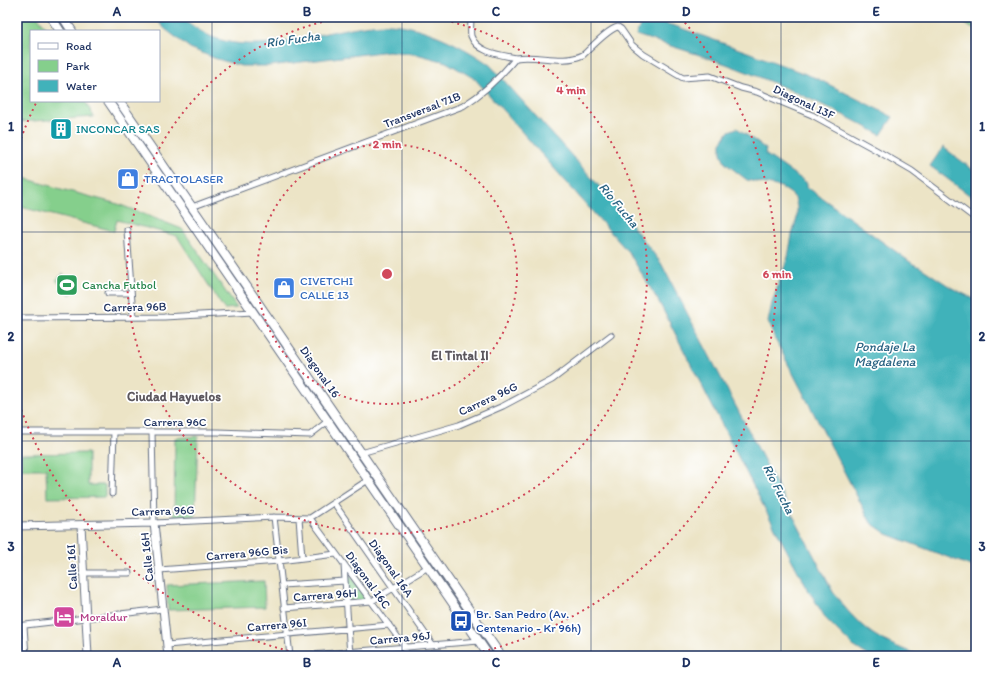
<svg xmlns="http://www.w3.org/2000/svg" width="993" height="673" font-family="Itim,sans-serif">
	<style>
		.green { fill: #85cf8c; stroke: #507f75 }
		.water { fill: #41b2ba; stroke: #2e708c }
		.lines { fill: none; stroke-linecap: round; stroke-linejoin: round }
		.street-casing { stroke: #646e82; stroke-width: 7 }
		.secondary-casing { stroke: #646e82; stroke-width: 9 }
		.primary-casing { stroke: #646e82; stroke-width: 10 }
		.street { stroke: #fff; stroke-width: 5 }
		.secondary { stroke: #fff; stroke-width: 7 }
		.primary { stroke: #fff; stroke-width: 8 }
		.grid { fill: none; stroke: #1b2f5e; stroke-width: 1; stroke-opacity: 0.55 }
		.ring { fill: none; stroke: #d1495b; stroke-width: 2; stroke-dasharray: 2 4 }
		.labels { text-anchor: middle; dominant-baseline: central; stroke-width: 3.5; stroke-linejoin: round; paint-order: stroke }
		.street-label { font-size: 12px; fill: #1b2f5e; stroke: #fff }
		.culture-label { font-size: 12px; fill: #0d838f; stroke: #fff; text-anchor: start }
		.shop-label { font-size: 12px; fill: #366cbe; stroke: #fff; text-anchor: start }
		.leisure-label { font-size: 12px; fill: #27864d; stroke: #fff; text-anchor: start }
		.transit-label { font-size: 12px; fill: #164399; stroke: #fff; text-anchor: start }
		.hotel-label { font-size: 12px; fill: #b23c85; stroke: #fff; text-anchor: start }
		.water-label { font-size: 13px; font-style: italic; fill: #2a6383; stroke: #fff }
		.neighbourhood-label { font-size: 13px; font-weight: bold; fill: #5c575e; stroke: #fff }
		.centre { fill: #d1495b; stroke: #fff; stroke-width: 2 }
		.ring-label { font-size: 12px; text-anchor: middle; font-weight: bold; fill: #d1495b; stroke: #fff; stroke-width: 3.5; stroke-linejoin: round; paint-order: stroke }
		.neatline { fill: none; stroke: #1b2f5e; stroke-width: 1.5 }
		.grid-label { font-size: 13px; text-anchor: middle; font-weight: bold; fill: #1b2f5e }
	</style>
	<rect width="100%" height="100%" fill="#fff"/>
	<filter id="ink" filterUnits="userSpaceOnUse"><feTurbulence type="fractalNoise" baseFrequency=".025" numOctaves="2"/><feDisplacementMap in="SourceGraphic" scale="8" xChannelSelector="R" yChannelSelector="G"/><feConvolveMatrix kernelMatrix="1 2 1 2 8 2 1 2 1" color-interpolation-filters="sRGB"/></filter>
	<filter id="wash" filterUnits="userSpaceOnUse"><feTurbulence type="fractalNoise" baseFrequency=".012" numOctaves="4" result="noise"/><feDisplacementMap in="SourceGraphic" scale="16" xChannelSelector="R" yChannelSelector="G"/><feGaussianBlur stdDeviation="0.9" result="paint"/><feColorMatrix in="noise" values="0 0 0 0 0 0 0 0 0 0 0 0 0 0 0 0 0 1.4 0 .05"/><feComposite in="paint" operator="in"/></filter>
	<g filter="url(#wash)">
		<rect width="100%" height="100%" fill="#ece4c6"/>
		<path class="green" d="M17,17H38L49,31H31V101H85L94,117L17,122Z
			M955,17H976V31Z
			M17,176L61,189L118,204L182,229L237,308L224,309L177,236L117,220L114,231L17,206Z
			M63,274L77,289L70,295L56,280Z
			M198,436L195,516L174,517L175,438Z
			M88,453V485H105V497L47,498L46,469H22L21,454Z
			M346,571L349,574L367,600H347Z
			M264,581L265,607L168,610L167,585Z"/>
		<path class="water" d="M154,17H182C187,22 193,26 199,30C252,65 330,24 389,24C422,25 463,46 490,65L617,206L661,263L833,592C844,607 857,623 873,634C888,644 905,650 921,656H869L853,646L826,619L803,581L766,511L659,302L629,253L475,79L446,62L420,55L389,51L269,66H241L214,58L190,48L165,29Z
			M643,18L675,26L753,54L816,78L893,117L881,135C831,107 779,84 726,64C696,53 666,45 636,35Z
			M737,128L766,149L765,154L807,183V187L913,264L920,267L952,288L976,300V568L887,534L871,523L775,339L768,322L772,303L788,257L792,235L797,218V207L795,198L790,193L781,187L747,180L725,163L721,153V143L729,131Z
			M943,147L976,172V200L930,166Z"/>
	</g>
	<g filter="url(#ink)">
		<g class="lines">
			<g class="street-casing">
				<path id="street" d="M471,17C471,23 470,31 471,36C477,53 502,55 516,58
					M192,207L463,106C484,93 501,76 516,58C538,54 562,65 583,55C591,48 608,29 618,27L621,29L632,45L643,54L676,74L683,78L710,76L741,88L757,92L812,115L876,150L912,171L976,219
					M127,230L133,317
					M108,293H131
					M17,318L164,317L253,312
					M17,432H217L310,435L328,421
					M152,432L154,523L274,517L310,518
					M361,453L459,425L503,406L552,380L611,335
					M112,494L114,432
					M334,503L433,645
					M274,517L290,656
					M299,518L302,558
					M310,518L405,647L406,656
					M310,518L368,480
					M344,565L350,656
					M159,570L279,561L336,554
					M83,573H129
					M282,585L345,581
					M284,608L372,601L428,567
					M17,626L163,609
					M24,626L26,656
					M167,645L389,625
					M299,656L479,641"/>
			</g>
			<g class="secondary-casing">
				<path id="secondary" d="M81,525L88,656
					M17,526L154,523L168,656"/>
			</g>
			<g class="primary-casing">
				<path id="primary" d="M51,17L60,31
					M63,17L72,31
					M108,101L489,656
					M119,101L501,656"/>
			</g>
			<use href="#street" class="street"/>
			<use href="#secondary" class="secondary"/>
			<use href="#primary" class="primary"/>
		</g>
	</g>
	<path class="grid" d="M212,17V656M402,17V656M591,17V656M781,17V656M17,232H976M17,441H976"/>
	<g class="ring">
		<circle cx="387" cy="274" r="130"/>
		<path d="M428 17A260 260 0 1 1 346 17"/>
		<path d="M306 655A390 390 0 0 1 17 398M17 150A390 390 0 0 1 36 103M681 18A390 390 0 0 1 468 655"/>
	</g>
	<defs>
		<g id="building-square" transform="scale(1.15)"><rect x="-9" y="-9" width="18" height="18" rx="4" fill="#0f9aa8" stroke="#fff"/><path d="M-4-6H4V6H1V3H-1V6H-4ZM-2.5-4.3h1.7v1.8h-1.7ZM.8-4.3h1.7v1.8H.8ZM-2.5-1h1.7V.8h-1.7ZM.8-1h1.7V.8H.8Z" fill="#fff"/></g>
		<g id="shop-square" transform="scale(1.15)"><rect x="-9" y="-9" width="18" height="18" rx="4" fill="#3f7fe0" stroke="#fff"/><path d="M-5-2.5h2.3a2.7 3.5 0 0 1 5.4 0H5L5.5 6h-11ZM-1.5-2.5h3a1.5 2.3 0 0 0-3 0Z" fill="#fff"/></g>
		<g id="stadium-square" transform="scale(1.15)"><rect x="-9" y="-9" width="18" height="18" rx="4" fill="#2e9e5b" stroke="#fff"/><path d="M0-5a6.5 5 0 1 0 0 10a6.5 5 0 1 0 0-10ZM-3.5-1.8h7v3.6h-7Z" fill="#fff"/></g>
		<g id="hotel-square" transform="scale(1.15)"><rect x="-9" y="-9" width="18" height="18" rx="4" fill="#d1479c" stroke="#fff"/><path d="M-6-4.5h1.5V1H6V5H4.5V3h-9V5H-6ZM-4 0a1.8 1.8 0 1 1 3.6 0ZM.5 0V-2.5h3Q6-2.5 6 0Z" fill="#fff"/></g>
		<g id="bus-square" transform="scale(1.15)"><rect x="-9" y="-9" width="18" height="18" rx="4" fill="#1a4fb4" stroke="#fff"/><path d="M-5-6H5V4H4V6H2V4H-2V6H-4V4H-5ZM-3.5-4V0h7V-4ZM-3.5 1.2v1.5H-2V1.2ZM2 1.2v1.5H3.5V1.2Z" fill="#fff"/></g>
	</defs>
	<g fill-rule="evenodd">
		<use href="#building-square" x="61" y="129"/>
		<use href="#shop-square" x="128" y="179"/>
		<use href="#stadium-square" x="67" y="285"/>
		<use href="#shop-square" x="284" y="288"/>
		<use href="#hotel-square" x="64" y="617"/>
		<use href="#bus-square" x="461" y="621"/>
	</g>
	<g class="labels">
		<g class="street-label">
			<text transform="translate(804 102) rotate(25)">Diagonal 13F</text>
			<text transform="translate(422 110) rotate(-21)">Transversal 71B</text>
			<text transform="translate(135 307) rotate(-1)">Carrera 96B</text>
			<text transform="translate(320 372) rotate(55)">Diagonal 16</text>
			<text transform="translate(488 399) rotate(-25)">Carrera 96G</text>
			<text x="175" y="422">Carrera 96C</text>
			<text transform="translate(163 511) rotate(-2)">Carrera 96G</text>
			<text transform="translate(247 553) rotate(-5)">Carrera 96G Bis</text>
			<text transform="translate(147 557) rotate(-96)">Calle 16H</text>
			<text transform="translate(72 567) rotate(-93)">Calle 16I</text>
			<text transform="translate(391 568) rotate(55)">Diagonal 16A</text>
			<text transform="translate(368 580) rotate(54)">Diagonal 16C</text>
			<text transform="translate(325 595) rotate(-4)">Carrera 96H</text>
			<text transform="translate(277 625) rotate(-5)">Carrera 96I</text>
			<text transform="translate(400 638) rotate(-5)">Carrera 96J</text>
		</g>
		<g class="culture-label">
			<text x="76" y="129">INCONCAR SAS</text>
		</g>
		<g class="shop-label">
			<text x="144" y="179">TRACTOLASER</text>
			<text x="300" y="281">CIVETCHI<tspan x="300" dy="14">CALLE 13</tspan></text>
		</g>
		<g class="leisure-label">
			<text x="82" y="285">Cancha Futbol</text>
		</g>
		<g class="transit-label">
			<text x="476" y="614">Br. San Pedro (Av.<tspan x="476" dy="14">Centenario - Kr 96h)</tspan></text>
		</g>
		<g class="hotel-label">
			<text x="80" y="617">Moraldur</text>
		</g>
		<g class="water-label">
			<text transform="translate(293 39) rotate(-8)">Río Fucha</text>
			<text transform="translate(619 205) rotate(50)">Río Fucha</text>
			<text x="885" y="346">Pondaje La<tspan x="885" dy="15">Magdalena</tspan></text>
			<text transform="translate(779 489) rotate(63)">Río Fucha</text>
		</g>
		<g class="neighbourhood-label">
			<text x="460" y="355">El Tintal II</text>
			<text x="174" y="396">Ciudad Hayuelos</text>
		</g>
	</g>
	<circle cx="387" cy="274" r="6" class="centre"/>
	<g class="ring-label">
		<text x="571" y="94">4 min</text>
		<text x="387" y="148">2 min</text>
		<text x="777" y="278">6 min</text>
	</g>
	<rect width="993" height="673" fill="none" stroke="#fff" stroke-width="44"/>
	<rect x="30" y="30" width="130" height="72" fill="#ffffff" stroke="#a4acbf"/>
	<rect x="38" y="43" width="20" height="6" fill="#ffffff" stroke="#a4acbf"/>
	<text x="66" y="50" font-size="12" fill="#1b2f5e">Road</text>
	<rect x="38" y="60" width="20" height="12" fill="#85cf8c" stroke="#a4acbf"/>
	<text x="66" y="70" font-size="12" fill="#1b2f5e">Park</text>
	<rect x="38" y="80" width="20" height="12" fill="#41b2ba" stroke="#a4acbf"/>
	<text x="66" y="90" font-size="12" fill="#1b2f5e">Water</text>
	<rect x="22" y="22" width="949" height="629" class="neatline"/>
	<g class="grid-label">
		<text x="117" y="16">A</text>
		<text x="307" y="16">B</text>
		<text x="496" y="16">C</text>
		<text x="686" y="16">D</text>
		<text x="876" y="16">E</text>
		<text x="11" y="131">1</text>
		<text x="982" y="131">1</text>
		<text x="11" y="341">2</text>
		<text x="982" y="341">2</text>
		<text x="11" y="551">3</text>
		<text x="982" y="551">3</text>
		<text x="117" y="667">A</text>
		<text x="307" y="667">B</text>
		<text x="496" y="667">C</text>
		<text x="686" y="667">D</text>
		<text x="876" y="667">E</text>
	</g>
</svg>
